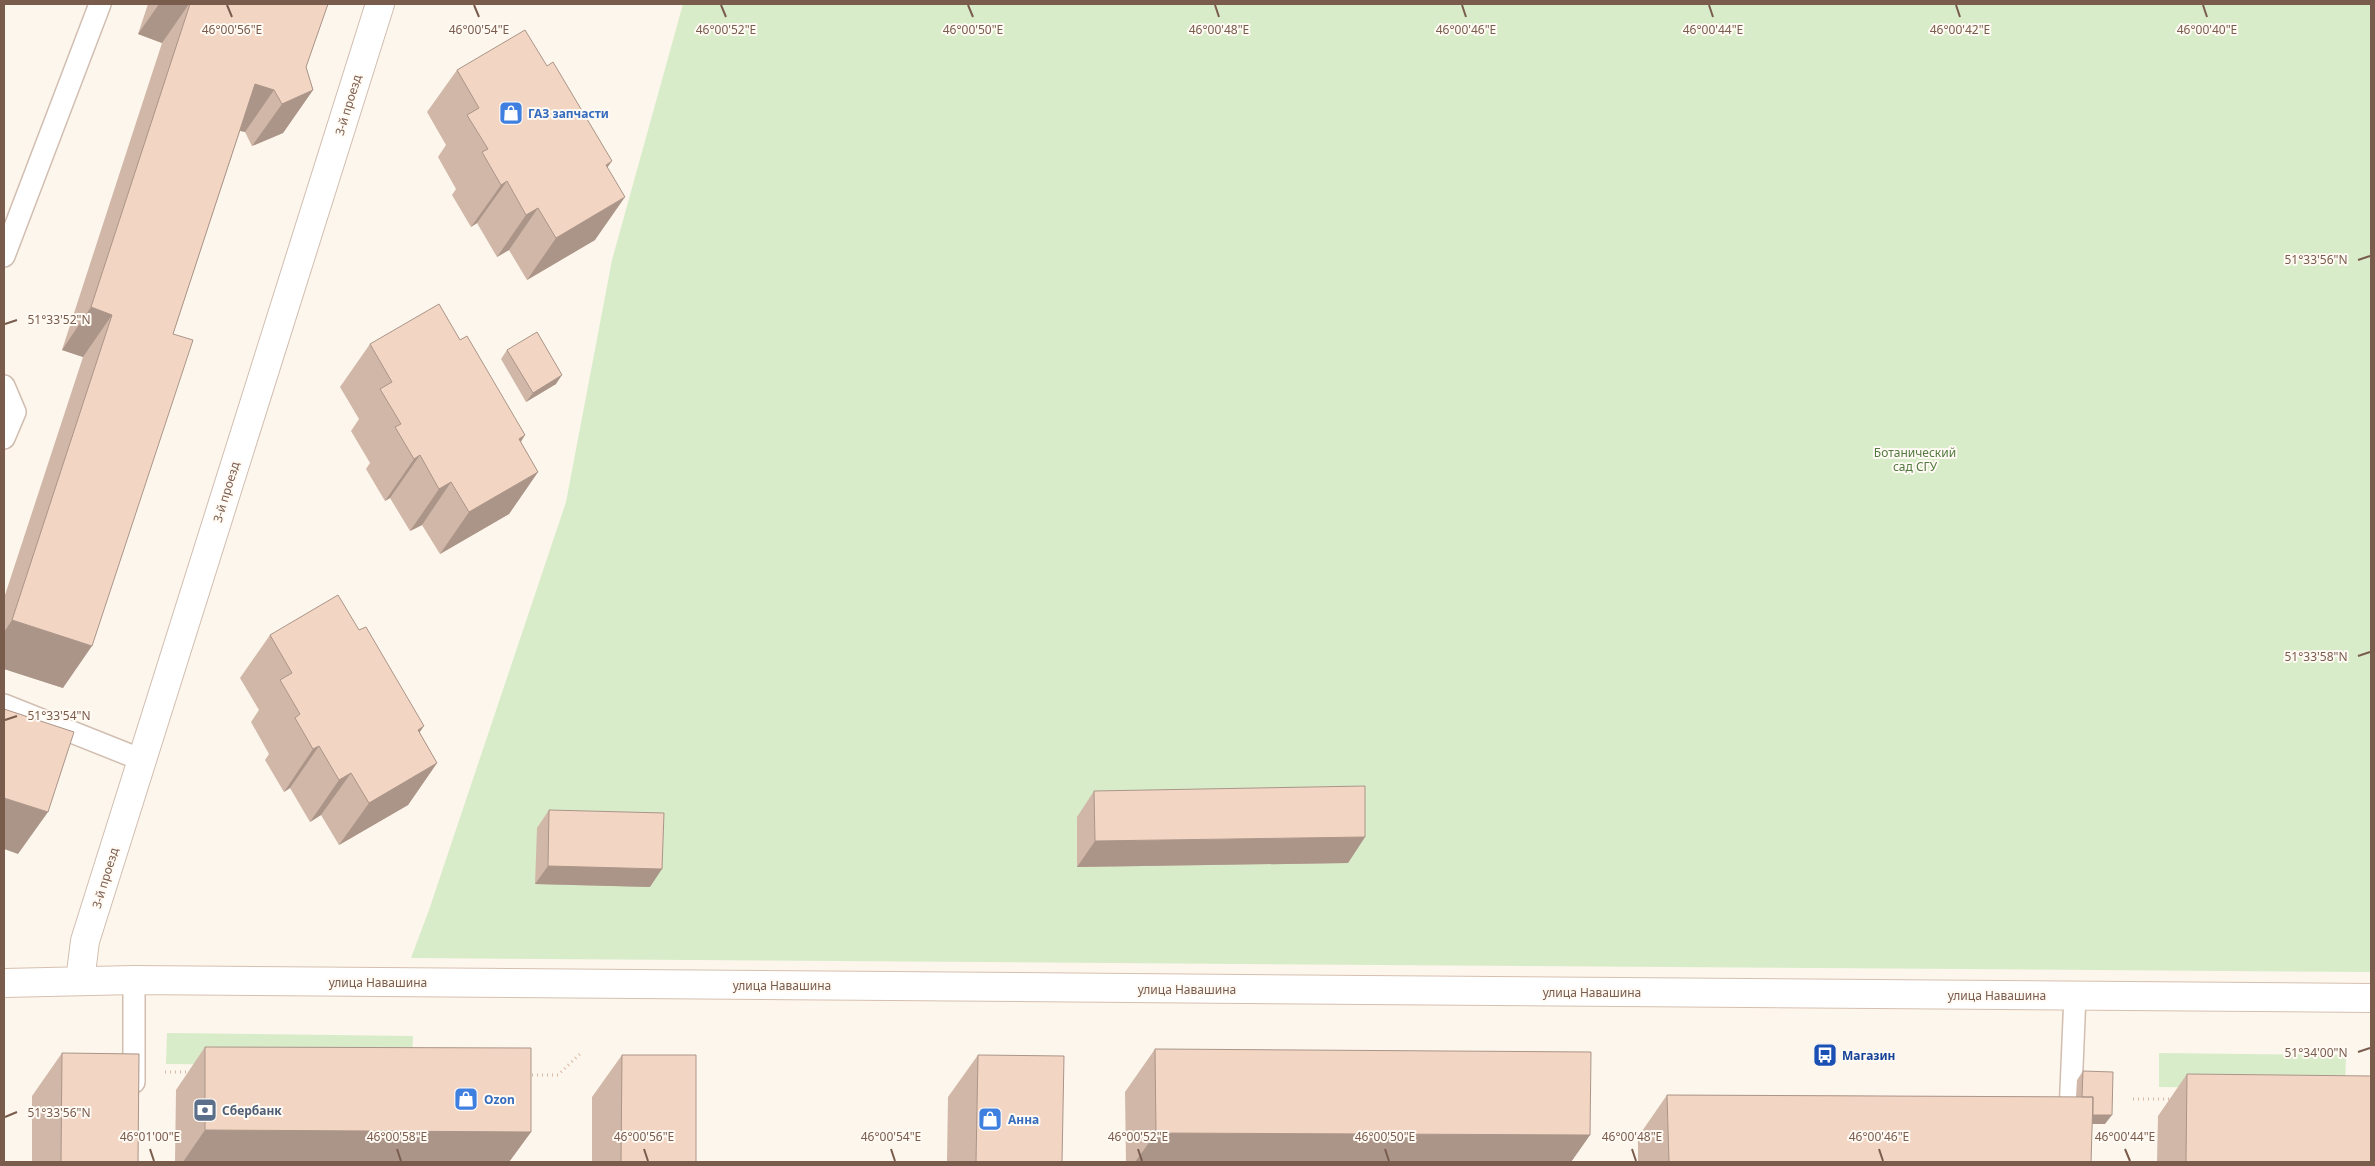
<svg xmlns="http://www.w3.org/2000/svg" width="2375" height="1166" font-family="'Noto Sans',sans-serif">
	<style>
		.green { fill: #d8ecc9 }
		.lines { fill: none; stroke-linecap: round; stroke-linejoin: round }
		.service-casing { stroke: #d1beb0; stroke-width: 24 }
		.minor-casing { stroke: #d1beb0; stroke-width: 30 }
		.secondary-casing { stroke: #d6c0b0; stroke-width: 30 }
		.path { stroke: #d9b8a5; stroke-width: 3; stroke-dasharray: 1 4; stroke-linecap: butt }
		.service { stroke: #fff; stroke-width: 21 }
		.minor { stroke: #fff; stroke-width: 28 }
		.secondary { stroke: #fff; stroke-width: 28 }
		.wall { fill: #d1b7a8 }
		.shaded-wall { fill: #aa9588 }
		.building { fill: #f3d5c3; stroke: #aa9588 }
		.ticks { fill: none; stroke: #7a5c4d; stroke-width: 2 }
		.labels { text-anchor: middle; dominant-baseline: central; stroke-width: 4; stroke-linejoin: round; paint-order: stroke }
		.street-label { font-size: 12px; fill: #7a5c4d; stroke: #fffaf3 }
		.shop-label { font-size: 12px; font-weight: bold; fill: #366cbe; stroke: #fffaf3; text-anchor: start }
		.park-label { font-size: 12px; fill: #537a41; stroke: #fffaf3 }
		.transit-label { font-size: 12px; font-weight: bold; fill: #164399; stroke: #fffaf3; text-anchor: start }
		.service-label { font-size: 12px; font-weight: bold; fill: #4e5e75; stroke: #fffaf3; text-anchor: start }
		.ticks-label { font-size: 12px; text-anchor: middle; fill: #7a5c4d; stroke: #fffaf3; stroke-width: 4; stroke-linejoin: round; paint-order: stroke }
	</style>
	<rect width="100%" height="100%" fill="#fdf6ec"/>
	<path class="green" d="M683,4H2371V972L411,958L429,910L566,502L612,260Z
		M167,1033L413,1036L412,1066L166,1064Z
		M2159,1053L2346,1055L2345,1089L2159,1087Z"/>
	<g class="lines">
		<g class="service-casing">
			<path id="service" d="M4,256L100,4
				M4,386L15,412L4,438
				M4,705L142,760
				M134,980V1082
				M2068,1162L2075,995"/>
		</g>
		<g class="minor-casing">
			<path id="minor" d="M80,981L85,941L380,4"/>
		</g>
		<g class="secondary-casing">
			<path id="secondary" d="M4,983L134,980L2371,998"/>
		</g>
		<path class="path" d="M165,1072H191
			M527,1075H558L582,1052
			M2133,1099H2173"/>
		<use href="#service" class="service"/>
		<use href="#minor" class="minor"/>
		<use href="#secondary" class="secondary"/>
	</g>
	<path class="wall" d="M148,4H328L306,67L313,90L283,133L252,146L245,132L240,131L173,334L63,688L4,669V598L83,357L62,350L162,43L138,34Z
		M457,70L607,168L595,240L527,280L509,250L497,257L477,223L471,227L452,195L456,189L438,157L446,145L427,112Z
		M370,344L525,435L521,442L538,472L509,514L440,554L422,525L410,531L390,498L385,501L366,469L370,463L351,431L359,419L340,387Z
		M507,350L556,384L526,402L501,359Z
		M270,635L420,733L437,763L408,805L339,845L321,815L310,822L290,788L284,792L265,760L269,754L251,722L259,710L240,678Z
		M1094,791L1365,837L1348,863L1077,867V817Z
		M549,810L650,887L535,884L537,828Z
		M205,1047L531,1132L509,1162H175L176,1090Z
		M1155,1049L1590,1135L1571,1162H1126L1125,1092Z
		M62,1053L138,1162H32V1096Z
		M622,1055L696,1162H592V1097Z
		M978,1055L1062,1162H947L948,1097Z
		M2083,1071L2105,1124H2092L2091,1162H1638V1137L1667,1095L2076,1097L2077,1080Z
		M2187,1074L2371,1162H2157L2158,1116Z"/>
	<path class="shaded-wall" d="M159,4H189L162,43L138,34Z
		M255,84L274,90L245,132L225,127Z
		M313,90L283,133L252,146L282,104Z
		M612,161L582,204L606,165Z
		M507,181L477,223L471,227L501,185Z
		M625,197L595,240L527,280L556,238Z
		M538,208L509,250L497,257L526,215Z
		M91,307L112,315L83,357L62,350Z
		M562,375L556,384L526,402L533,393Z
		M525,435L496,478L519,439Z
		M420,455L390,498L385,501L414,459Z
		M538,472L509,514L440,554L469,512Z
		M451,482L422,525L410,531L439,489Z
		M12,620L92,646L63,688L4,669V632Z
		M424,726L395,768L418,730Z
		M319,746L290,788L284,792L313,749Z
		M437,763L408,805L339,845L369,803Z
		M351,773L321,815L310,822L339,780Z
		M4,798L48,812L18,854L4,849Z
		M1365,837L1348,863L1077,867L1095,841Z
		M548,866L662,869L650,887L535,884Z
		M2082,1114L2112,1115L2105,1124H2075Z
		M205,1130L531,1132L509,1162H183Z
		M1156,1133L1590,1135L1571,1162H1135Z"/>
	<path class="building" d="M190,4H328L306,67L313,90L282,104L274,90L255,84L173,334L193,340L92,646L12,620L112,315L91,307Z
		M525,30L547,66L553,62L612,161L606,165L625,197L556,238L538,208L526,215L507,181L501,185L482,152L488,149L467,115L479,108L457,70Z
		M439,304L460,340L467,336L525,435L519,439L538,472L469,512L451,482L439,489L420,455L414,459L395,427L401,424L380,389L392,382L370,344Z
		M537,332L562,375L533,393L507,350Z
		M338,595L359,630L366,627L424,726L418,730L437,763L369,803L351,773L339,780L319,746L313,749L295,718L300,714L280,680L292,673L270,635Z
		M4,709L74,732L48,812L4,798Z
		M1365,786V837L1095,841L1094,791Z
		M549,810L664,813L662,869L548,866Z
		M205,1047L531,1048V1132L205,1130Z
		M1155,1049L1591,1052L1590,1135L1156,1133Z
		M62,1053L139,1054L138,1162H61Z
		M622,1055H696V1162H621Z
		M978,1055L1064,1056L1062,1162H976Z
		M2083,1071L2113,1072L2112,1115H2093V1097H2082Z
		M2187,1074L2371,1076V1162H2186Z
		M1667,1095L2093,1097L2091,1162H1669Z"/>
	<path class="ticks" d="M227,5L232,17M474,5L479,17M721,5L726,17M968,5L973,17M1215,5L1219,17M1462,5L1466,17M1709,5L1713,17M1956,5L1960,17M2203,5L2207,17M2358,260L2370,256M5,324L17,320M2358,656L2370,652M5,720L17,716M2358,1052L2370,1048M5,1117L17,1112M150,1149L154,1161M397,1149L401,1161M644,1149L648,1161M891,1149L895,1161M1138,1149L1142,1161M1385,1149L1389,1161M1632,1149L1636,1161M1879,1149L1883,1161M2125,1149L2130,1161"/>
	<defs>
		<g id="shop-square" transform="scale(1.25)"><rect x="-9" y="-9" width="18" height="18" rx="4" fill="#3f7fe0" stroke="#fffaf3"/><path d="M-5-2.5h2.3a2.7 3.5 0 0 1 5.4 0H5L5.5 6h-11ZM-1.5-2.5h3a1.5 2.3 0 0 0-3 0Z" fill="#fff"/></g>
		<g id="bus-square" transform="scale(1.25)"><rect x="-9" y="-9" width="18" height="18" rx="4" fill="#1a4fb4" stroke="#fffaf3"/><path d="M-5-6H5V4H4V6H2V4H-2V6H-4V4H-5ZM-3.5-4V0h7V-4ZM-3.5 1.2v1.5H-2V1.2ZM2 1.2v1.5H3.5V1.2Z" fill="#fff"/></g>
		<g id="bank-square" transform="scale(1.25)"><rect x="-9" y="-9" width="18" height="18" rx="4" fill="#5c6f8a" stroke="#fffaf3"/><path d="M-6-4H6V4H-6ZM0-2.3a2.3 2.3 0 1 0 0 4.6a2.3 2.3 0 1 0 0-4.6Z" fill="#fff"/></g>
	</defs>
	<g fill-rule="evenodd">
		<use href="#shop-square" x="511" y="113"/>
		<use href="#bus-square" x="1825" y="1055"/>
		<use href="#shop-square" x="466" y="1099"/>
		<use href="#bank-square" x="205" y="1110"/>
		<use href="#shop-square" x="990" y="1119"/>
	</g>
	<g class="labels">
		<g class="street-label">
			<text transform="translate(348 105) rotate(-73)">3-й проезд</text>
			<text transform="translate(226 492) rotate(-73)">3-й проезд</text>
			<text transform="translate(105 878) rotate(-73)">3-й проезд</text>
			<text x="378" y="982">улица Навашина</text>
			<text x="782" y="985">улица Навашина</text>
			<text x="1187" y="989">улица Навашина</text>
			<text x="1592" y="992">улица Навашина</text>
			<text x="1997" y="995">улица Навашина</text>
		</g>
		<g class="shop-label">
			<text x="528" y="113">ГАЗ запчасти</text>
			<text x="484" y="1099">Ozon</text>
			<text x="1008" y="1119">Анна</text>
		</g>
		<g class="park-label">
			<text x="1915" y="452">Ботанический<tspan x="1915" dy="14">сад СГУ</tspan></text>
		</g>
		<g class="transit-label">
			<text x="1842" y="1055">Магазин</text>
		</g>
		<g class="service-label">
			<text x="222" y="1110">Сбербанк</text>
		</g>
	</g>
	<g class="ticks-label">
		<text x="232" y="34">46°00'56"E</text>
		<text x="479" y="34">46°00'54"E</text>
		<text x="726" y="34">46°00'52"E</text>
		<text x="973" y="34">46°00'50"E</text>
		<text x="1219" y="34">46°00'48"E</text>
		<text x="1466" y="34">46°00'46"E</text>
		<text x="1713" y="34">46°00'44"E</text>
		<text x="1960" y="34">46°00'42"E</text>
		<text x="2207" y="34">46°00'40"E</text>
		<text x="2316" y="264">51°33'56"N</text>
		<text x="59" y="324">51°33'52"N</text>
		<text x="2316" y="661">51°33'58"N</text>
		<text x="59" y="720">51°33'54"N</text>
		<text x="2316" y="1057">51°34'00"N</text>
		<text x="59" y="1117">51°33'56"N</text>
		<text x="150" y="1141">46°01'00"E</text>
		<text x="397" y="1141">46°00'58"E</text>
		<text x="644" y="1141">46°00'56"E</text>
		<text x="891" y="1141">46°00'54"E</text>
		<text x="1138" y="1141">46°00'52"E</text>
		<text x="1385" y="1141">46°00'50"E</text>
		<text x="1632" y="1141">46°00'48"E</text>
		<text x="1879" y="1141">46°00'46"E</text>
		<text x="2125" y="1141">46°00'44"E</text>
	</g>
	<rect width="2375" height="1166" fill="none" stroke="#7a5c4d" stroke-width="10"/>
</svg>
